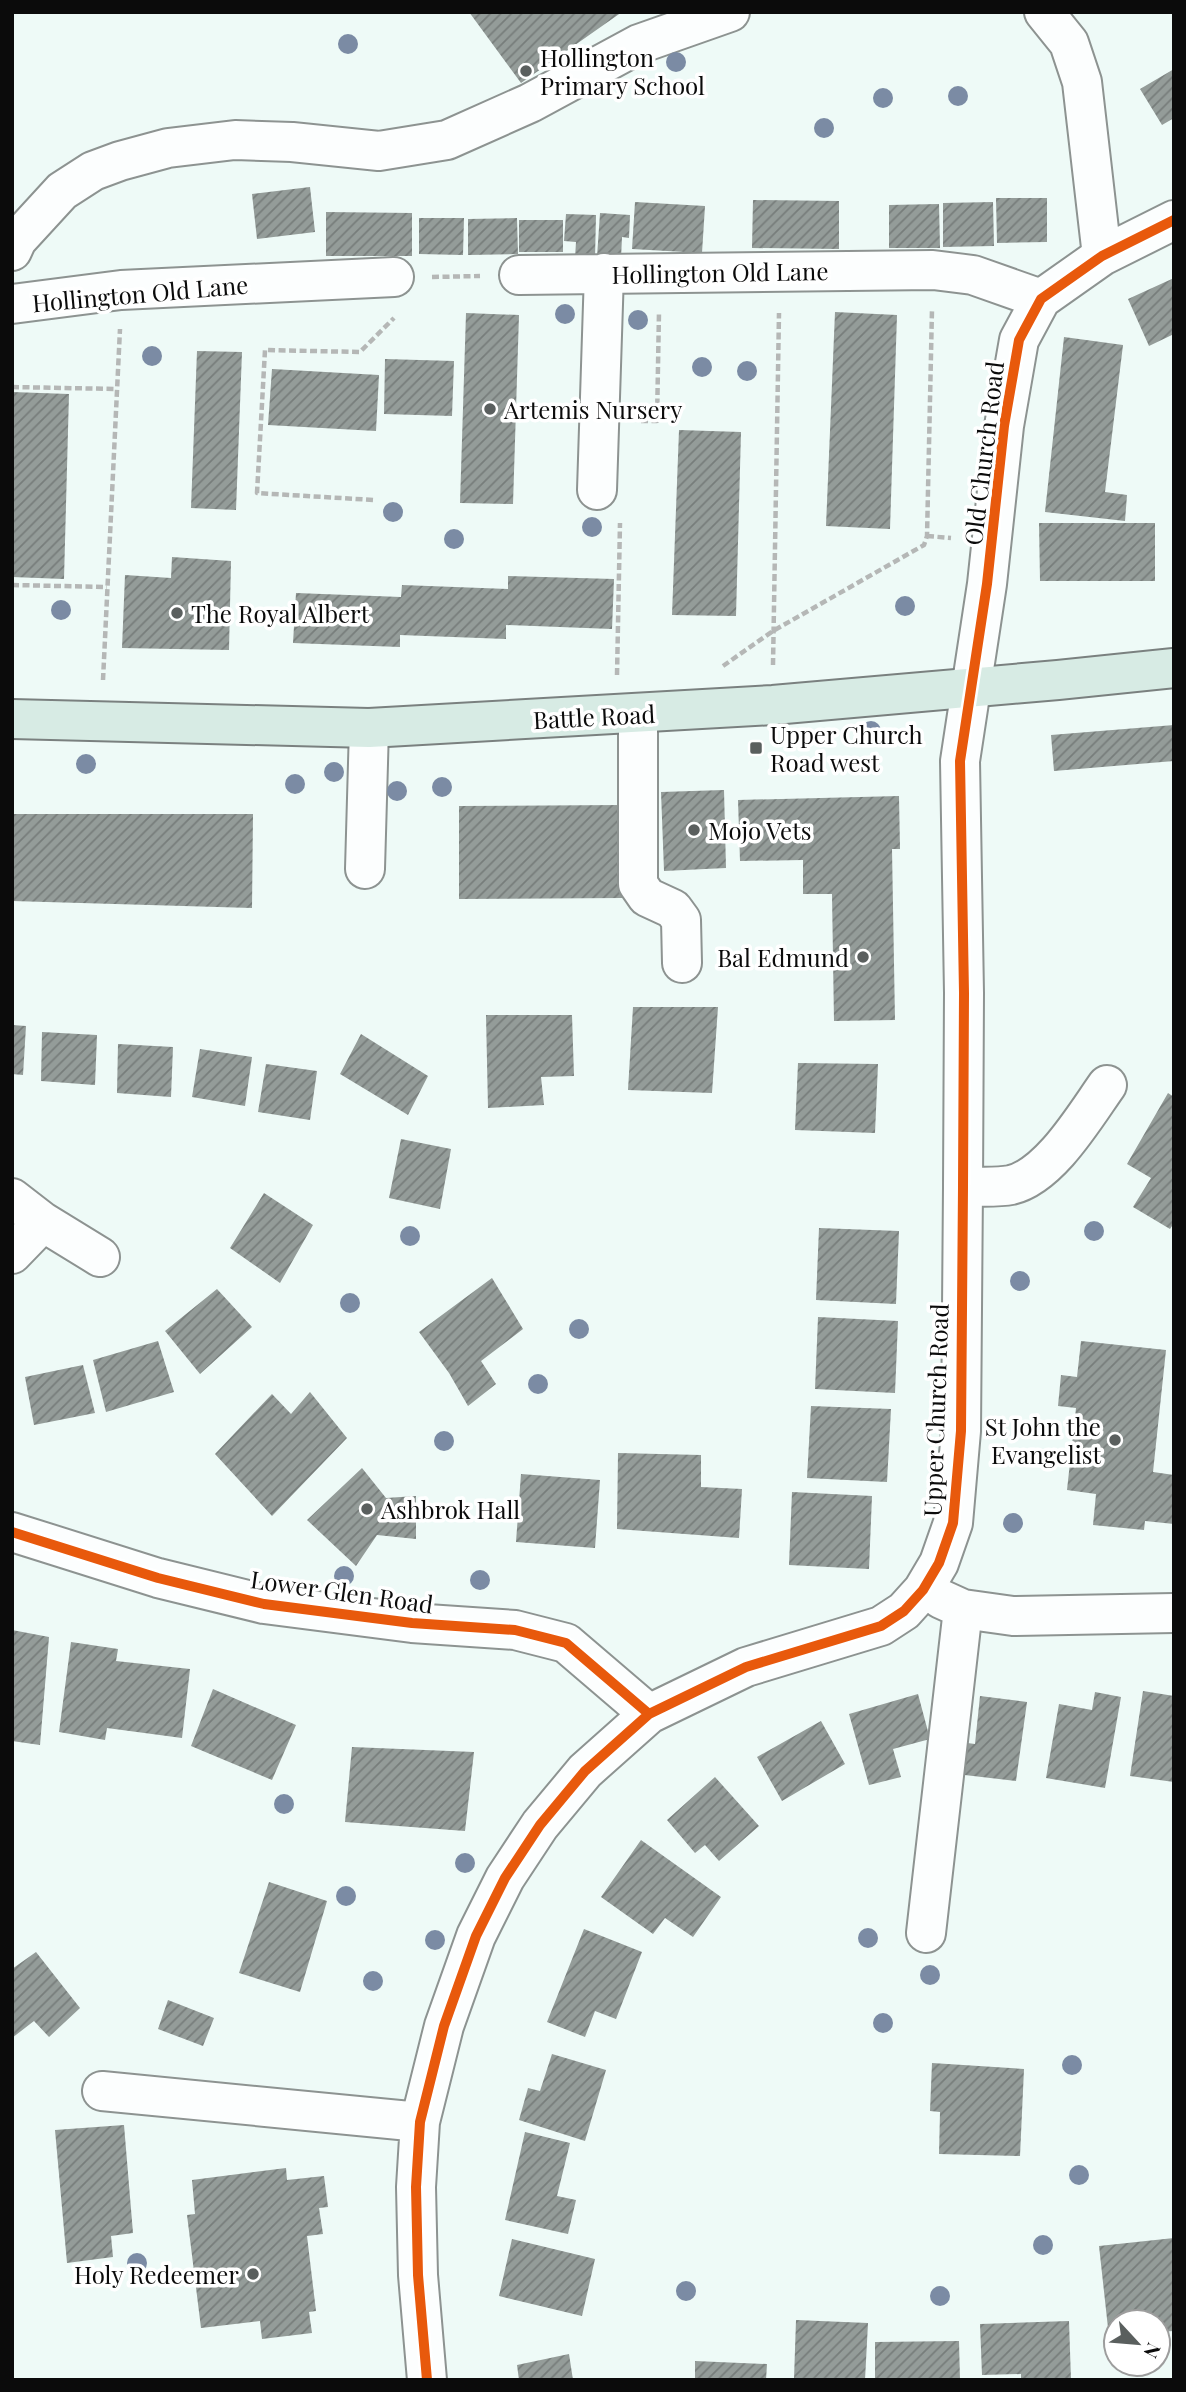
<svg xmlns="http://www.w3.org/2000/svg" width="1186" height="2392" font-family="'Playfair Display',serif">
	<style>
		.building { fill: url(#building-hatch) }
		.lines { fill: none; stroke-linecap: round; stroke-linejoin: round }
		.minor-casing { stroke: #8d9391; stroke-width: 42 }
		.major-casing { stroke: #7a807f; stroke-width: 42 }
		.path { stroke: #b5b7b6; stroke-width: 4.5; stroke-dasharray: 7 3.5; stroke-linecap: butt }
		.minor { stroke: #fcfefe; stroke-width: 38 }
		.major { stroke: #d7ebe4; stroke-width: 38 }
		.cycleway-casing { stroke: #fff; stroke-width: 15 }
		.cycleway { stroke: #e8590c; stroke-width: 10 }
		.tree { fill: #7b8ba4 }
		.poi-dot { fill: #5a5f5e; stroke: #fff; stroke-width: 2.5 }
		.labels { text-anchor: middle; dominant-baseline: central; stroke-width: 7; stroke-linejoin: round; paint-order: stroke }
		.poi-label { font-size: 24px; fill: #0b0b0b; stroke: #fff; text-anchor: start }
		.street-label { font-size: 24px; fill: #0b0b0b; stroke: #fff }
	</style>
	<defs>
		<pattern id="building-hatch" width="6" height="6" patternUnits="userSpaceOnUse" patternTransform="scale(1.75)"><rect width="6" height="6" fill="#949c99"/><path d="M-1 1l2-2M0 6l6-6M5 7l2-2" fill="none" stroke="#777d7b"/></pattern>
	</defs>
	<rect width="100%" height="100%" fill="#eefaf7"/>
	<path class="building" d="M469,12H622L521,83Z
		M1174,69V118L1162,125L1140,89Z
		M310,187L315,232L257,239L252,194Z
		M996,198H1047V242L997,243Z
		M753,200L839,201V249L752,248Z
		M635,202L705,206L702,253L632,249Z
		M993,202L994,246L943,247V203Z
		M939,204L940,248H889V205Z
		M326,212L412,213V256H326Z
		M600,213L630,215L629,238L622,237L621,259L597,257Z
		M566,214L596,215L595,259L575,258L576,242L564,241Z
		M419,218H464L463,255L419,254Z
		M517,218L518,254L468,255V219Z
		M519,220H563V252H519Z
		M1174,278V334L1149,346L1128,299Z
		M835,312L897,315L890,529L826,526Z
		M466,313L519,315L513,504L460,503Z
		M1064,337L1123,345L1105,492L1127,495L1125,521L1045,512Z
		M197,351L242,352L236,510L191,508Z
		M385,359L454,361L452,416L384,414Z
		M272,369L379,375L376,431L268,425Z
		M12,392L69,394L64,579L12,577Z
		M679,430L741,432L736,616L672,615Z
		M1039,523H1155V581H1040Z
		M172,557L231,561L229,650L122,648L125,575L171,578Z
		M508,576L614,579L612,629L506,625V639L400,635V647L293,643L296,593L401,597L402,585L508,589Z
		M1174,725V761L1054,771L1051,735Z
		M724,790L726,868L664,871L661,792Z
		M899,796L900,849H892L895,1020L834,1021L832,894H803V860L740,861L738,800Z
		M622,805V898L459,899V806Z
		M12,814H253L252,908L12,901Z
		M633,1007H718L712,1093L628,1090Z
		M486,1015H572L574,1076L541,1077L544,1105L488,1108Z
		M12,1025L26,1026L23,1075L12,1074Z
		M42,1032L97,1035L95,1085L41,1081Z
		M361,1034L428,1076L408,1115L340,1074Z
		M118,1044L173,1047L171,1097L117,1093Z
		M200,1049L252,1057L245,1106L192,1097Z
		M798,1063L878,1064L875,1133L795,1130Z
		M266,1064L317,1071L310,1120L258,1112Z
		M1168,1093L1174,1097V1223L1170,1229L1133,1207L1151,1178L1127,1164Z
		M401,1139L451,1149L440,1209L389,1198Z
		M264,1193L313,1225L280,1283L230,1248Z
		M819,1228L899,1231L896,1304L816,1300Z
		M492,1278L523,1329L481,1361L496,1384L468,1406L449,1373L419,1332Z
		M217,1289L252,1327L200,1374L165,1331Z
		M818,1317L898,1321L895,1393L815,1389Z
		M158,1341L174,1392L106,1412L93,1360Z
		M1081,1341L1166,1350L1153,1472L1174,1475V1524L1145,1521L1144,1530L1093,1525L1096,1494L1067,1490L1076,1408L1058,1406L1061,1375L1077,1377Z
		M83,1365L95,1413L34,1425L25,1377Z
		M310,1392L347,1438L272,1516L215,1454L272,1394L291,1414Z
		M811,1406L891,1409L887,1482L807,1478Z
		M618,1453L701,1455V1487L742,1489L739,1538L617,1529Z
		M362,1468L386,1498L416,1496V1539L377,1535L356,1566L307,1520Z
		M521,1474L600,1480L595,1548L516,1542Z
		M792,1492L872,1496L869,1569L789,1565Z
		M12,1630L49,1637L40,1745L12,1741Z
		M71,1642L118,1649L116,1661L190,1669L182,1738L107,1728L105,1740L59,1732Z
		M213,1689L296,1725L272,1780L191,1746Z
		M1143,1691L1174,1696V1782L1130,1776Z
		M1095,1692L1121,1697L1105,1788L1046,1778L1059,1704L1092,1710Z
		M918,1694L930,1739L893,1749L901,1777L869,1785L849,1714Z
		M980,1696L1027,1702L1016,1781L956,1774L960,1742L975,1744Z
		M821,1721L845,1764L782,1801L757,1757Z
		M352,1747L474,1752L465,1831L345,1822Z
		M715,1777L759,1826L719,1861L705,1845L695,1853L667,1820Z
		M641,1840L721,1897L693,1937L665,1918L653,1934L601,1897Z
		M269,1882L327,1901L300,1992L239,1973Z
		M584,1929L642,1952L616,2019L595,2011L585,2037L547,2022Z
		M36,1952L80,2008L49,2037L34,2021L12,2038V1969Z
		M168,2000L214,2018L203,2046L158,2029Z
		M552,2054L606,2070L585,2141L519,2120L528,2088L540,2091Z
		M932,2063L1024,2069L1020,2156L939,2154L940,2112L930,2111Z
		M124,2125L133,2233L111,2236L113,2257L67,2263L55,2130Z
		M525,2132L570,2143L557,2196L576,2200L568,2234L505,2220Z
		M286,2168L287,2180L324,2176L328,2207L319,2208L323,2234L307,2236L316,2311L309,2312L312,2333L262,2339L260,2321L201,2328L187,2215L195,2214L192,2180Z
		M1174,2238V2331L1158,2332V2322H1116V2337H1109L1099,2246Z
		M512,2239L595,2259L582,2316L499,2296Z
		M796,2320L868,2323L865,2380L794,2379Z
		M1069,2321L1071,2380H1021V2374L982,2375L980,2324Z
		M959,2341L960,2380H875V2342Z
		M569,2354L573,2380H519L517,2365Z
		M695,2361L767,2364L766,2380H695Z"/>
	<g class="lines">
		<g class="minor-casing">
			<path id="minor" d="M1044,12L1069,43L1082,82L1102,256
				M12,251L17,240L62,191L93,171L120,161L168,148L235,140L292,142L379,151L447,140L530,103L639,44L730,12
				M519,275L933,270L973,275L1041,299
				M12,304L121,290L394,277
				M597,490L604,273
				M638,714V884L647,897L673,909L681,920L682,963
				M365,869L369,728
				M963,1187C978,1186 996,1188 1011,1185C1050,1176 1085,1116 1107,1085
				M12,1198L43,1222L100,1257
				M12,1254L43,1222
				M12,1532L158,1578L264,1604L412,1623L515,1630L566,1643L649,1714
				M941,1599L963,1609L1013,1616L1174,1613
				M926,1933L963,1609
				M102,2091L420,2122
				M427,2380L418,2275L416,2187L420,2122L444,2026L476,1936L505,1878L540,1825L585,1771L649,1714L746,1667L881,1626L904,1611L923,1590L939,1563L953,1523L961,1431L963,1187L964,993L960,761L987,584L1004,426L1019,340L1041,299L1102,256L1174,220"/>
		</g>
		<g class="major-casing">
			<path id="major" d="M12,719L369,728L773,705L1058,680L1174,668"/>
		</g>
		<path class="path" d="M432,277L480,276
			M12,387L117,389
			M641,421H657L659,312
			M373,500L257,493L265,350L360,352L394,318
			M927,536L951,538
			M12,585L107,587
			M773,665L779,313
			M723,666L773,631L924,545L927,536L932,309
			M617,675L620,523
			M103,680L120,329"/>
		<use href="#minor" class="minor"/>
		<use href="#major" class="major"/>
		<g class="cycleway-casing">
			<path id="cycleway" d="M12,1532L158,1578L264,1604L412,1623L515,1630L566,1643L649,1714
				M427,2380L418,2275L416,2187L420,2122L444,2026L476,1936L505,1878L540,1825L585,1771L649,1714L746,1667L881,1626L904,1611L923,1590L939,1563L953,1523L961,1431L963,1187L964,993L960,761L987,584L1004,426L1019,340L1041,299L1102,256L1174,220"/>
		</g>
		<use href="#cycleway" class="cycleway"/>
	</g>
	<g class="tree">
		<circle cx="348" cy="44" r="10"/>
		<circle cx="676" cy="62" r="10"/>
		<circle cx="958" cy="96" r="10"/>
		<circle cx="883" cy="98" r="10"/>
		<circle cx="824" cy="128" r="10"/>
		<circle cx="565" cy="314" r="10"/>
		<circle cx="638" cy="320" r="10"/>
		<circle cx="152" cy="356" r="10"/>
		<circle cx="702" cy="367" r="10"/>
		<circle cx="747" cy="371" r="10"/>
		<circle cx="393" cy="512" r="10"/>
		<circle cx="592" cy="527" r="10"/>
		<circle cx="454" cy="539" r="10"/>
		<circle cx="905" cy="606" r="10"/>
		<circle cx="61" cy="610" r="10"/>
		<circle cx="871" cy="731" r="10"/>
		<circle cx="86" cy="764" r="10"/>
		<circle cx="334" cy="772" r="10"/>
		<circle cx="295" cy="784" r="10"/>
		<circle cx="442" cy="787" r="10"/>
		<circle cx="397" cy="791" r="10"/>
		<circle cx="1094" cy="1231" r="10"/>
		<circle cx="410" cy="1236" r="10"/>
		<circle cx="1020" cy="1281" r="10"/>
		<circle cx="350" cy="1303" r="10"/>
		<circle cx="579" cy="1329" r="10"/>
		<circle cx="538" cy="1384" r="10"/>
		<circle cx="444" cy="1441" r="10"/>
		<circle cx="1013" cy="1523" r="10"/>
		<circle cx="344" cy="1576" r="10"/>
		<circle cx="480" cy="1580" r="10"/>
		<circle cx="284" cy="1804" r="10"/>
		<circle cx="465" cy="1863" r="10"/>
		<circle cx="346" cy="1896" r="10"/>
		<circle cx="868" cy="1938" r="10"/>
		<circle cx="435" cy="1940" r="10"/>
		<circle cx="930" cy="1975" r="10"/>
		<circle cx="373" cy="1981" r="10"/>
		<circle cx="883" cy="2023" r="10"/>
		<circle cx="1072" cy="2065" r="10"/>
		<circle cx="1079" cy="2175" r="10"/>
		<circle cx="1043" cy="2245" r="10"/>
		<circle cx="137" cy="2263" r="10"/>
		<circle cx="686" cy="2291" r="10"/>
		<circle cx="940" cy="2296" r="10"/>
	</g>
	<g class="poi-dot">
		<circle cx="526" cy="71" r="7"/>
		<circle cx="490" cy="409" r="7"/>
		<circle cx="177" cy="613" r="7"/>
		<rect x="749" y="741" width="14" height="14" rx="3.5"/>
		<circle cx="694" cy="830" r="7"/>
		<circle cx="863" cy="957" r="7"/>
		<circle cx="1115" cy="1440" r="7"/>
		<circle cx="367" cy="1509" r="7"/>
		<circle cx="253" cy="2274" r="7"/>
	</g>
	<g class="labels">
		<g class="poi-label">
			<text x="540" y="57">Hollington<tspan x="540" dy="28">Primary School</tspan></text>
			<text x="504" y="409">Artemis Nursery</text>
			<text x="191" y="613">The Royal Albert</text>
			<text x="770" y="734">Upper Church<tspan x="770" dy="28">Road west</tspan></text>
			<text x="708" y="830">Mojo Vets</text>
			<text x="849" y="957" text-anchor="end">Bal Edmund</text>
			<text x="1101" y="1426" text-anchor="end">St John the<tspan x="1101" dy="28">Evangelist</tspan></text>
			<text x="381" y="1509">Ashbrok Hall</text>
			<text x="239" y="2274" text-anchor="end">Holy Redeemer</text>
		</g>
		<g class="street-label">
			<text transform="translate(720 272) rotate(-1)">Hollington Old Lane</text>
			<text transform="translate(140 293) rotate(-5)">Hollington Old Lane</text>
			<text transform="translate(983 453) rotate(-83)">Old Church Road</text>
			<text transform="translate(594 716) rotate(-3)">Battle Road</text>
			<text transform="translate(935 1410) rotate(-88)">Upper Church Road</text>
			<text transform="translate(342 1591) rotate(8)">Lower Glen Road</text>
		</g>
	</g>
	<rect width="1186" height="2392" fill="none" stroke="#0b0b0b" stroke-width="28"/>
	<g transform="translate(1137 2343) rotate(116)"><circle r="33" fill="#ffffff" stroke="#9d9d9d" stroke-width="2"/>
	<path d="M0-5L12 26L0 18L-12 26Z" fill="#5a5f5e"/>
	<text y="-10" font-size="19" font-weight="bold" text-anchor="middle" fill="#0b0b0b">N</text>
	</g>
</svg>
